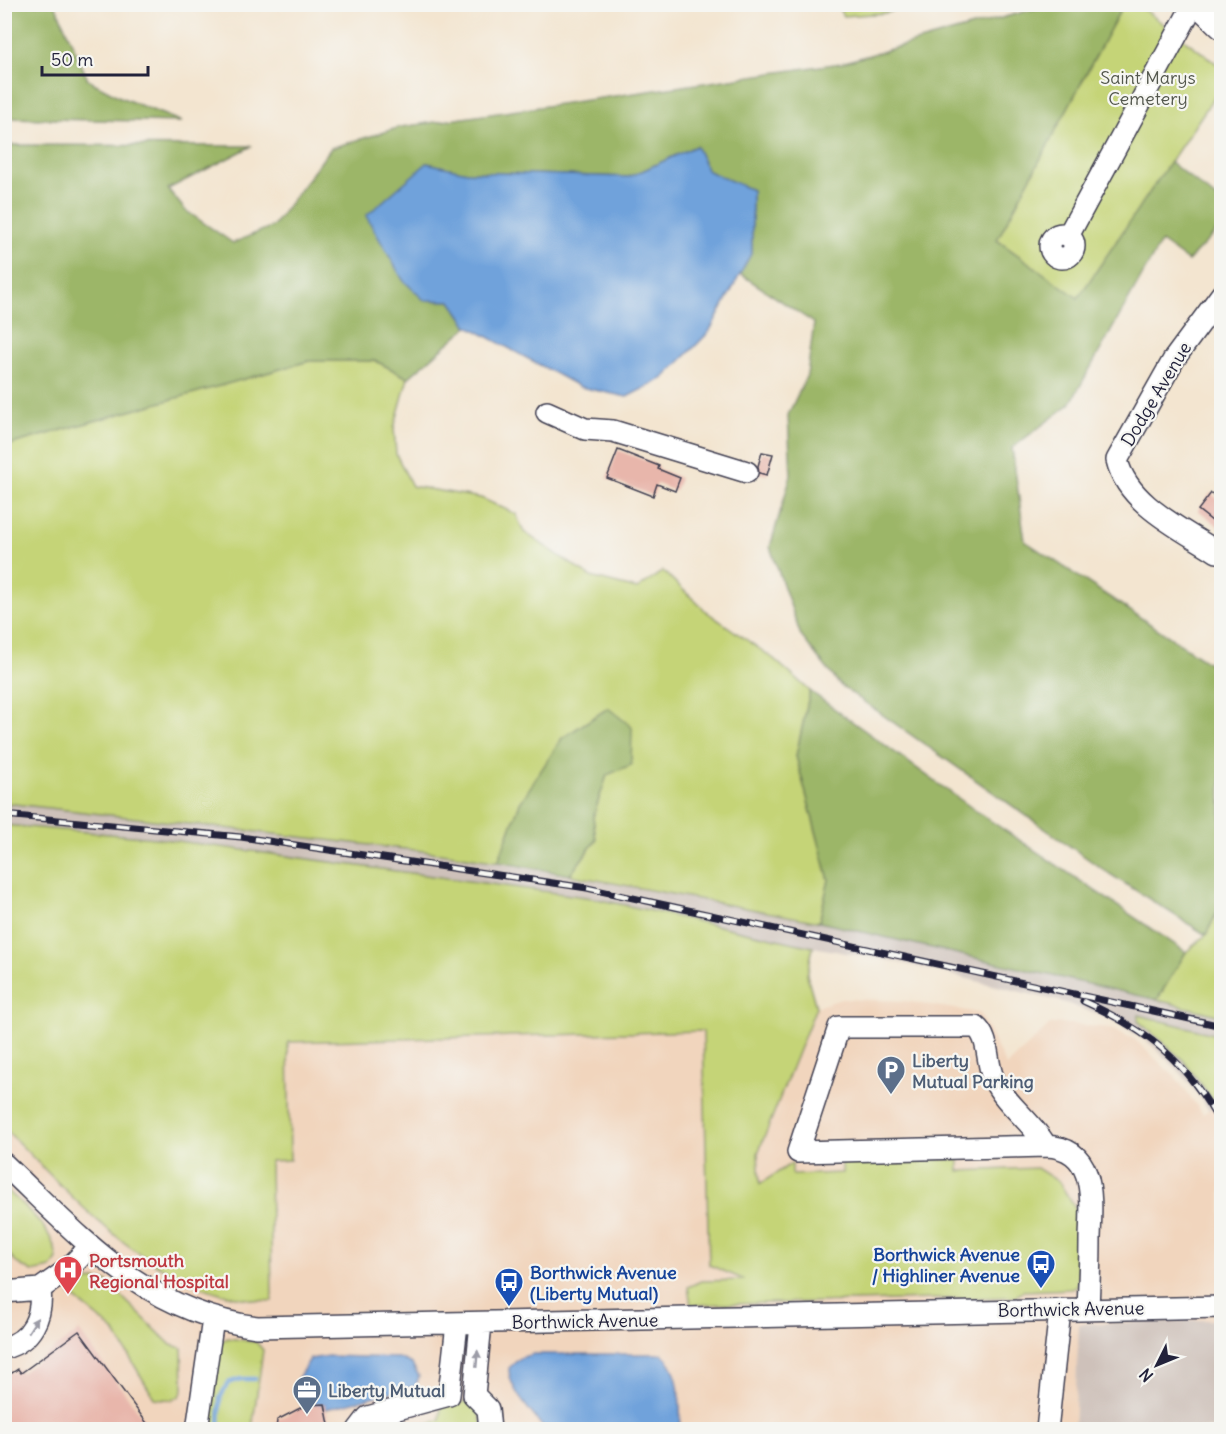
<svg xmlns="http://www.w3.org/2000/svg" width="1226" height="1434" font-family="Delius,sans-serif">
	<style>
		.built { fill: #f1d5bd }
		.industrial { fill: #cec1ba }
		.green { fill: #c5d477; stroke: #747b59; stroke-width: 1.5 }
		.forest { fill: #9cb668; stroke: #5f6c52; stroke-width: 1.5 }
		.water { fill: #6fa2db; stroke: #48628b; stroke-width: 1.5 }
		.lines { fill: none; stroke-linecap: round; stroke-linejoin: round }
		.stream { stroke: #6fa2db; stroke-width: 4.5 }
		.building { fill: #e8b6ab }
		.minor-casing { stroke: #413f51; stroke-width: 24 }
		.major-casing { stroke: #413f51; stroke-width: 30 }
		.minor { stroke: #fff; stroke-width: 21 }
		.major { stroke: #fff; stroke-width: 27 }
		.rail-casing { stroke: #22223b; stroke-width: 7 }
		.rail { stroke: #f6f6f2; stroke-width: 4.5; stroke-dasharray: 14; stroke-linecap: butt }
		.oneway { fill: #9c9ca7 }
		.labels { text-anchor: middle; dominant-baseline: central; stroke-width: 4.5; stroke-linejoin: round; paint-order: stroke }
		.park-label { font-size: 18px; fill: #53574d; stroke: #f6f6f2 }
		.street-label { font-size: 18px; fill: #22223b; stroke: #f6f6f2 }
		.service-label { font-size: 18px; font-weight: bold; fill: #4e5e75; stroke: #f6f6f2; text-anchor: start }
		.transit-label { font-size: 18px; font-weight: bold; fill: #164399; stroke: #f6f6f2; text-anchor: end }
		.health-label { font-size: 18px; font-weight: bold; fill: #be3a42; stroke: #f6f6f2; text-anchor: start }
	</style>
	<rect width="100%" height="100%" fill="#f6f6f2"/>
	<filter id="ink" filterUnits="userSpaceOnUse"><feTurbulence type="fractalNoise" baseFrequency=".0167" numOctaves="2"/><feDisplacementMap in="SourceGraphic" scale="12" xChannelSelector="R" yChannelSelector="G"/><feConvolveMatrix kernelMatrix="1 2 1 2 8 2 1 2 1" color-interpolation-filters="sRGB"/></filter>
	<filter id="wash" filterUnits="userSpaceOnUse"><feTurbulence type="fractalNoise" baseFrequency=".008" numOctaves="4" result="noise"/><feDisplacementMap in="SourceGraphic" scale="24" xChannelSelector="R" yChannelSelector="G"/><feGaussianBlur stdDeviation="1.35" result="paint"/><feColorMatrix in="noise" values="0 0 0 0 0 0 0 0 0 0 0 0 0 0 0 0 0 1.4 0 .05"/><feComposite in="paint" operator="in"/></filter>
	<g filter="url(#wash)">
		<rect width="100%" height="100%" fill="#f3e5d0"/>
		<path class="built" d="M842,999L905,1001L980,1013L1006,1066L1050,1025L1060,1023L1109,1028L1134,1039L1176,1078L1203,1114L1221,1099V1320L1079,1324L1074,1429H252L262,1350L208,1429H5L4,1129L77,1201L135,1252L162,1270L207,1289L256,1301H272L270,1161L290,1160L288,1042L703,1031L709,1265L761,1203L758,1153L816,1007Z"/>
		<path class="industrial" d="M5,803L448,854L819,922L1221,1016V1036L1139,1015L1138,1021L1183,1060L1216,1104L1209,1110L1182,1074L1152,1045L1113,1020L1063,1002L898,962L813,947L593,898L156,838L5,825Z
			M1186,1320H1221V1429H1074L1079,1324Z"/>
		<path class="green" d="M837,5H905L887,13L843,16Z
			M1123,5H1138L1221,67V87L1078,299L997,240Z
			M309,361H376L408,378L394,428L396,454L412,486L481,498L516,514L524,532L591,577L637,589L663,571L707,612L774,659L810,691L796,756L829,880L819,922L570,875L596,840L593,817L607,775L520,803L498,862L448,854L5,803V446Z
			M4,825L156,838L593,898L813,947L807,975L816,1007L758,1153L760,1184L792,1163V1175L842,1173V1161L959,1159V1171L1037,1168L1059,1182L1079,1214L1078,1285L1071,1289L1023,1291L1015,1297L691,1305L688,1287L701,1281L745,1280L709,1265L703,1031L288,1042L290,1160L270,1161L272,1301C158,1299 79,1203 5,1129Z
			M1221,904V1016L1157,1000L1186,952L1206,935Z
			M1139,1015L1221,1036V1099L1216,1104L1183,1060L1138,1021Z
			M5,1188C27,1210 53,1227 57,1259L51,1268L32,1272L18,1264L5,1250V1240L7,1239L5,1230Z
			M95,1280L106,1281L171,1345L182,1348L183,1389L180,1396L172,1400L154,1398L114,1331L71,1295L70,1289L75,1282Z
			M228,1338L256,1342L263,1350L252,1429L208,1430L219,1342Z
			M469,1401L477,1404L483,1429L405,1430L440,1420L441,1408L444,1406Z"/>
		<path class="forest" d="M55,4L88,80L120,97L182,122L5,118V5Z
			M1048,5H1123L997,240L1078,298L1170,162L1221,202V227L1188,261L1161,242L1070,404L1012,448L1025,541L1221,671V904L1206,935L1108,873L840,685L801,636L770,547L791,475L788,415L807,375L814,323L739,273L752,252V190L708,171L696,146L629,177L466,172L427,163L424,300L451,301L468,326L408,378L376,361H309L5,446V145L252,146L168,189L185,210L233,243L273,226L331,148L401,127L841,63Z
			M810,691L976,811L1186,952L1157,1000L819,922L829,880L796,756Z
			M608,708L632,727L631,765L607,775L593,817L596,840L570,875L498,862L520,803L562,738Z"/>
		<path class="water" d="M696,146L708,171L752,190V252L709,332L664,378L627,397L580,387L468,326L451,301L424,300L403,280L366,216L427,163L467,172L629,177Z
			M533,1354H662C683,1371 679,1405 681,1429H544C533,1413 508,1389 509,1368L520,1358Z
			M328,1356L399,1358L412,1364L419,1376L416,1386L326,1409L325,1404L306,1405L298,1378L310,1359Z"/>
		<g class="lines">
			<path class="stream" d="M219,1430L220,1398L228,1383L241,1379H255"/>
		</g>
		<g id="blocks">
			<path class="building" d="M618,450L659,466L658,469L680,478L675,491L657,484L653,496L607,478Z
				M762,452L773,454L767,475L759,473L758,466Z
				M1211,493L1221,502V528L1198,510Z
				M79,1331L152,1430H4V1364L12,1373L18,1369L21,1373Z
				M325,1404L330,1430H276L277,1420L306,1405Z"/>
		</g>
	</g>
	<g filter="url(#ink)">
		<use href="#blocks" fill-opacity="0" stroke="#413f51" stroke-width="1.5"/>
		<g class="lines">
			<g class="minor-casing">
				<path id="minor" d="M1050 246a12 12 0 1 1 24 0a12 12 0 1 1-24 0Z
					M1068,236L1187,16
					M547,412L585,429L613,431L747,472
					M1217,552C1182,529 1127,504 1117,460L1174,359L1222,294
					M1046,1146C1032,1121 1006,1105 994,1080C986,1064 990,1038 976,1027H839L798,1152L1046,1146C1098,1148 1091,1202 1090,1238C1090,1262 1089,1285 1088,1309
					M4,1164C82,1238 144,1312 257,1327L1222,1307
					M4,1292L40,1289L67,1270L90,1247
					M481,1323L474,1395L488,1409L490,1430
					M4,1348C32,1341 43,1316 40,1289
					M197,1430L213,1319
					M358,1430L368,1417L449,1395L457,1324
					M1047,1430L1060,1310"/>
			</g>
			<g class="major-casing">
				<path id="major" d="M1200,4L1222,25"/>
			</g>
			<use href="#minor" class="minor"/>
			<use href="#major" class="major"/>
			<g class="rail-casing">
				<path id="rail" d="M4,815L241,837L587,888L1222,1026
					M1083,1001C1149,1031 1187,1061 1222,1127"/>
			</g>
			<use href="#rail" class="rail"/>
		</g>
		<defs><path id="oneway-solid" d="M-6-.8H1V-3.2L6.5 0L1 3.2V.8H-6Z" transform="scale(1.5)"/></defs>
		<g class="oneway">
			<use href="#oneway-solid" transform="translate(33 1325) rotate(-57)"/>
			<use href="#oneway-solid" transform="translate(477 1359) rotate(-85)"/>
		</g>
	</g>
	<defs>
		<g id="parking-pin" transform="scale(1.5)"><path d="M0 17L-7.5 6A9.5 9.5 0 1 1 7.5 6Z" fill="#5c6f8a" stroke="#f6f6f2"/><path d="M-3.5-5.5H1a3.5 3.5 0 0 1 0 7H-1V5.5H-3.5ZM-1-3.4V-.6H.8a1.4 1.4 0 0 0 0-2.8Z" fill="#fff"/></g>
		<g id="bus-pin" transform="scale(1.5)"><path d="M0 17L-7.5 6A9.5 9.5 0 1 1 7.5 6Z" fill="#1a4fb4" stroke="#f6f6f2"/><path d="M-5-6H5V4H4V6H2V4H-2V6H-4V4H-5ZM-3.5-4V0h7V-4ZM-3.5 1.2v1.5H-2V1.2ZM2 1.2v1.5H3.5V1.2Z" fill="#fff"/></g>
		<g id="hospital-pin" transform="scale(1.5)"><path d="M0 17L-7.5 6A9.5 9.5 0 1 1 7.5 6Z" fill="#e0444e" stroke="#f6f6f2"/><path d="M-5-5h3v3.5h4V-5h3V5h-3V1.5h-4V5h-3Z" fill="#fff"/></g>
		<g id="office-pin" transform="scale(1.5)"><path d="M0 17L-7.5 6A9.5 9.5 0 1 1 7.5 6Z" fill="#5c6f8a" stroke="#f6f6f2"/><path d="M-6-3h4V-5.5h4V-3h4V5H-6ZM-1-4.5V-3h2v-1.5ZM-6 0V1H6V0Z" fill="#fff"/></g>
	</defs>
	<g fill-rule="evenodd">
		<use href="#parking-pin" x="891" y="1070"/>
		<use href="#bus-pin" x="1041" y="1264"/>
		<use href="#hospital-pin" x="68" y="1270"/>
		<use href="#bus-pin" x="509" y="1282"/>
		<use href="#office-pin" x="307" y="1390"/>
	</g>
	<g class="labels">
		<g class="park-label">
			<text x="1148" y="77">Saint Marys<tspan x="1148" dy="21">Cemetery</tspan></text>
		</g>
		<g class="street-label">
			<text transform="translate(1156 394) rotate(-59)">Dodge Avenue</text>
			<text transform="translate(1071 1309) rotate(-1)">Borthwick Avenue</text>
			<text transform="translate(585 1321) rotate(-1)">Borthwick Avenue</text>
		</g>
		<g class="service-label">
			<text x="912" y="1060">Liberty<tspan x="912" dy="21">Mutual Parking</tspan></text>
			<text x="328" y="1390">Liberty Mutual</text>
		</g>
		<g class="transit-label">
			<text x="1020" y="1254">Borthwick Avenue<tspan x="1020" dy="21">/ Highliner Avenue</tspan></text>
			<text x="530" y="1272" text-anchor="start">Borthwick Avenue<tspan x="530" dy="21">(Liberty Mutual)</tspan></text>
		</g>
		<g class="health-label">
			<text x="89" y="1260">Portsmouth<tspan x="89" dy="21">Regional Hospital</tspan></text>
		</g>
	</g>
	<rect width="1226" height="1434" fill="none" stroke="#f6f6f2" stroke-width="24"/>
	<g transform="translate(1157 1365) rotate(227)" stroke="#f6f6f2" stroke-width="4.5" paint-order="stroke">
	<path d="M0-4.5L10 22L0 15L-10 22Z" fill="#22223b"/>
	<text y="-9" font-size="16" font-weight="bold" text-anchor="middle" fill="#22223b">N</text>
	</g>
	<path d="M42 66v9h106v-9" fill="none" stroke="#22223b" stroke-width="3"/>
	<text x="51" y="66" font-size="18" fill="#22223b" stroke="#f6f6f2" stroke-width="4.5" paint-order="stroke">50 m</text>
</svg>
